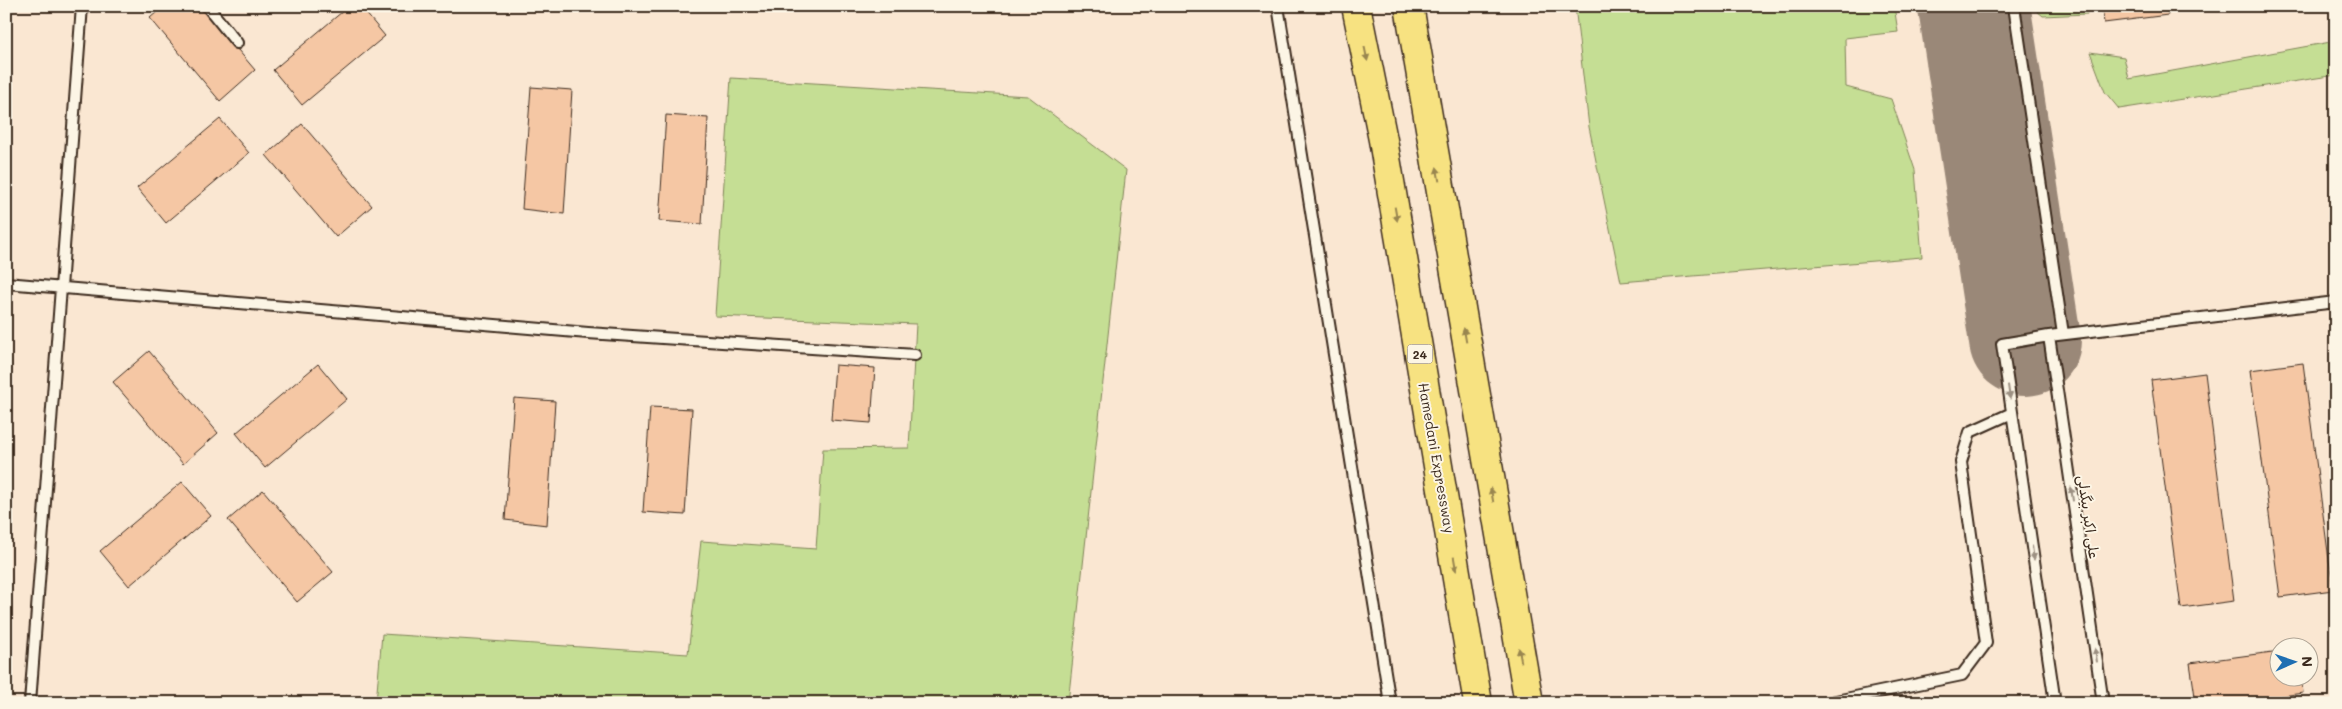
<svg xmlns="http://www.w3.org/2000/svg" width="2342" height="709" font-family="Mali,'Playpen Sans Arabic',sans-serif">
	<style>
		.green { fill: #c5de94; stroke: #808459 }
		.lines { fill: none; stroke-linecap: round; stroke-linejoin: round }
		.runway { stroke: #9a8878; stroke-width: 112 }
		.building { fill: #f5c7a4; stroke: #3b2a1e }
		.service-casing { stroke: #3b2a1e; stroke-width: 14 }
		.trunk-casing { stroke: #3b2a1e; stroke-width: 31 }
		.service { stroke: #fcf5e5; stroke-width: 10 }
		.trunk { stroke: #f7e281; stroke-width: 28 }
		.oneway { fill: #998650 }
		.oneway2 { fill: #9c9082 }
		.labels { text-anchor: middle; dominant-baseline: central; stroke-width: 4; stroke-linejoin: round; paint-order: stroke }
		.shield { fill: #fcf5e5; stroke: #75675a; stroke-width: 1 }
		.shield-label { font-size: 12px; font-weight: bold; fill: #3b2a1e }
		.street-label { font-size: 14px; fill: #3b2a1e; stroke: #fcf5e5 }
	</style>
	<rect width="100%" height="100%" fill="#fae7d2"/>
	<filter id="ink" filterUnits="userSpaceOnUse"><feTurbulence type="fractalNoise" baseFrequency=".02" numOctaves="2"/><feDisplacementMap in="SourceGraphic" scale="10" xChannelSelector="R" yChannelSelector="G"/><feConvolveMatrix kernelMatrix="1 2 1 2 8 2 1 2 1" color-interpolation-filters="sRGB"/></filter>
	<g filter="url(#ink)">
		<path class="green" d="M1575,6H1894L1898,32L1845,38L1846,87L1891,99L1915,170L1922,257L1621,282L1589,127Z
			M2031,6H2086L2087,14L2043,16Z
			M2336,41V75L2119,109L2105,92L2090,52L2124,57L2129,79Z
			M731,78L1028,96L1126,170L1068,703H376L382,634L688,654L701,541L816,549L823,449L909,448L916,324L715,316Z"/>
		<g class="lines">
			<path class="runway" d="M1974,6L2025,340"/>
		</g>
		<path class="building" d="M164,6H200L232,47L238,50L255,70L220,101L150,18Z
			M349,6H360L385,36L302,105L273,70Z
			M2102,6H2168V15L2104,23Z
			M531,87L572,90L564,214L522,209Z
			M666,115L708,118L702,224L659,221Z
			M220,119L249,153L166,223L137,188Z
			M302,124L372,206L336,237L266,155Z
			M149,351L218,433L183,464L113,382Z
			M2303,363L2333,590L2280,597L2250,370Z
			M318,364L347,399L265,468L236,433Z
			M835,365L875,368L871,423L831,420Z
			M2205,373L2234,601L2181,608L2151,380Z
			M514,398L555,401L547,525L505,520Z
			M650,407L692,409L685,515L643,512Z
			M182,482L211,516L129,586L100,551Z
			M263,490L333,572L297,602L228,520Z
			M2280,651V676H2301L2303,693L2234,703H2196L2190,663Z"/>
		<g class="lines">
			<g class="service-casing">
				<path id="service" d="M207,6L237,43
					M1278,6L1390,703
					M2014,6L2063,334
					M6,283L588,333L915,355
					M2049,336L2103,703
					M30,703L82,6
					M1826,703L1962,675L1986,643L1961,462L1970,432L2012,413
					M2055,703L2002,344L2049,336L2336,302"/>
			</g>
			<g class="trunk-casing">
				<path id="trunk" d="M1356,6L1383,140L1478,703
					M1409,6L1529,703"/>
			</g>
			<use href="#service" class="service"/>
			<use href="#trunk" class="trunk"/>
		</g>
		<defs><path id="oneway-solid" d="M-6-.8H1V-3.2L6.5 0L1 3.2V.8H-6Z" transform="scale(1.25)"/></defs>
		<g class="oneway">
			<use href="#oneway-solid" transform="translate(1366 54) rotate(78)"/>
			<use href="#oneway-solid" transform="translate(1438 174) rotate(-100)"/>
			<use href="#oneway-solid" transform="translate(1396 214) rotate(80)"/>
			<use href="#oneway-solid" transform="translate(1465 335) rotate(-100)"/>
			<use href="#oneway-solid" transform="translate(1492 495) rotate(-100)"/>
			<use href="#oneway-solid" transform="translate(1455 564) rotate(80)"/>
			<use href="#oneway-solid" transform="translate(1520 655) rotate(-100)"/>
		</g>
		<g class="oneway2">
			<use href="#oneway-solid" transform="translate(2009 392) rotate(82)"/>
			<use href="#oneway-solid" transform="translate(2072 494) rotate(-98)"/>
			<use href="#oneway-solid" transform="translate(2033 553) rotate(82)"/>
			<use href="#oneway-solid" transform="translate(2096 655) rotate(-98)"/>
		</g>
	</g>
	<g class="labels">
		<rect class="shield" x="1407.5" y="344.5" width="25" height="19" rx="4"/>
		<g class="shield-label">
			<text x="1420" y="354">24</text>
		</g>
		<g class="street-label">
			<text transform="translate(1437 458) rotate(80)">Hamedani Expressway</text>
			<text transform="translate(2089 517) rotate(82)">علی اکبر بیگدلی</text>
		</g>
	</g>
	<rect width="2342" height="709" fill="none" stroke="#fcf5e5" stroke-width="25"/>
	<rect x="12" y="12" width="2317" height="684" fill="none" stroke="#3b2a1e" stroke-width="2" filter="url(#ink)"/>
	<g transform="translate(2294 662) rotate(88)"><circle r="24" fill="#fcf5e5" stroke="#afa495"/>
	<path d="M0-4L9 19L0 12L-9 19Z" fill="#1f6fb2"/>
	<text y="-8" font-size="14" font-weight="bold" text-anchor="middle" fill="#3b2a1e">N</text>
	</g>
</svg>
